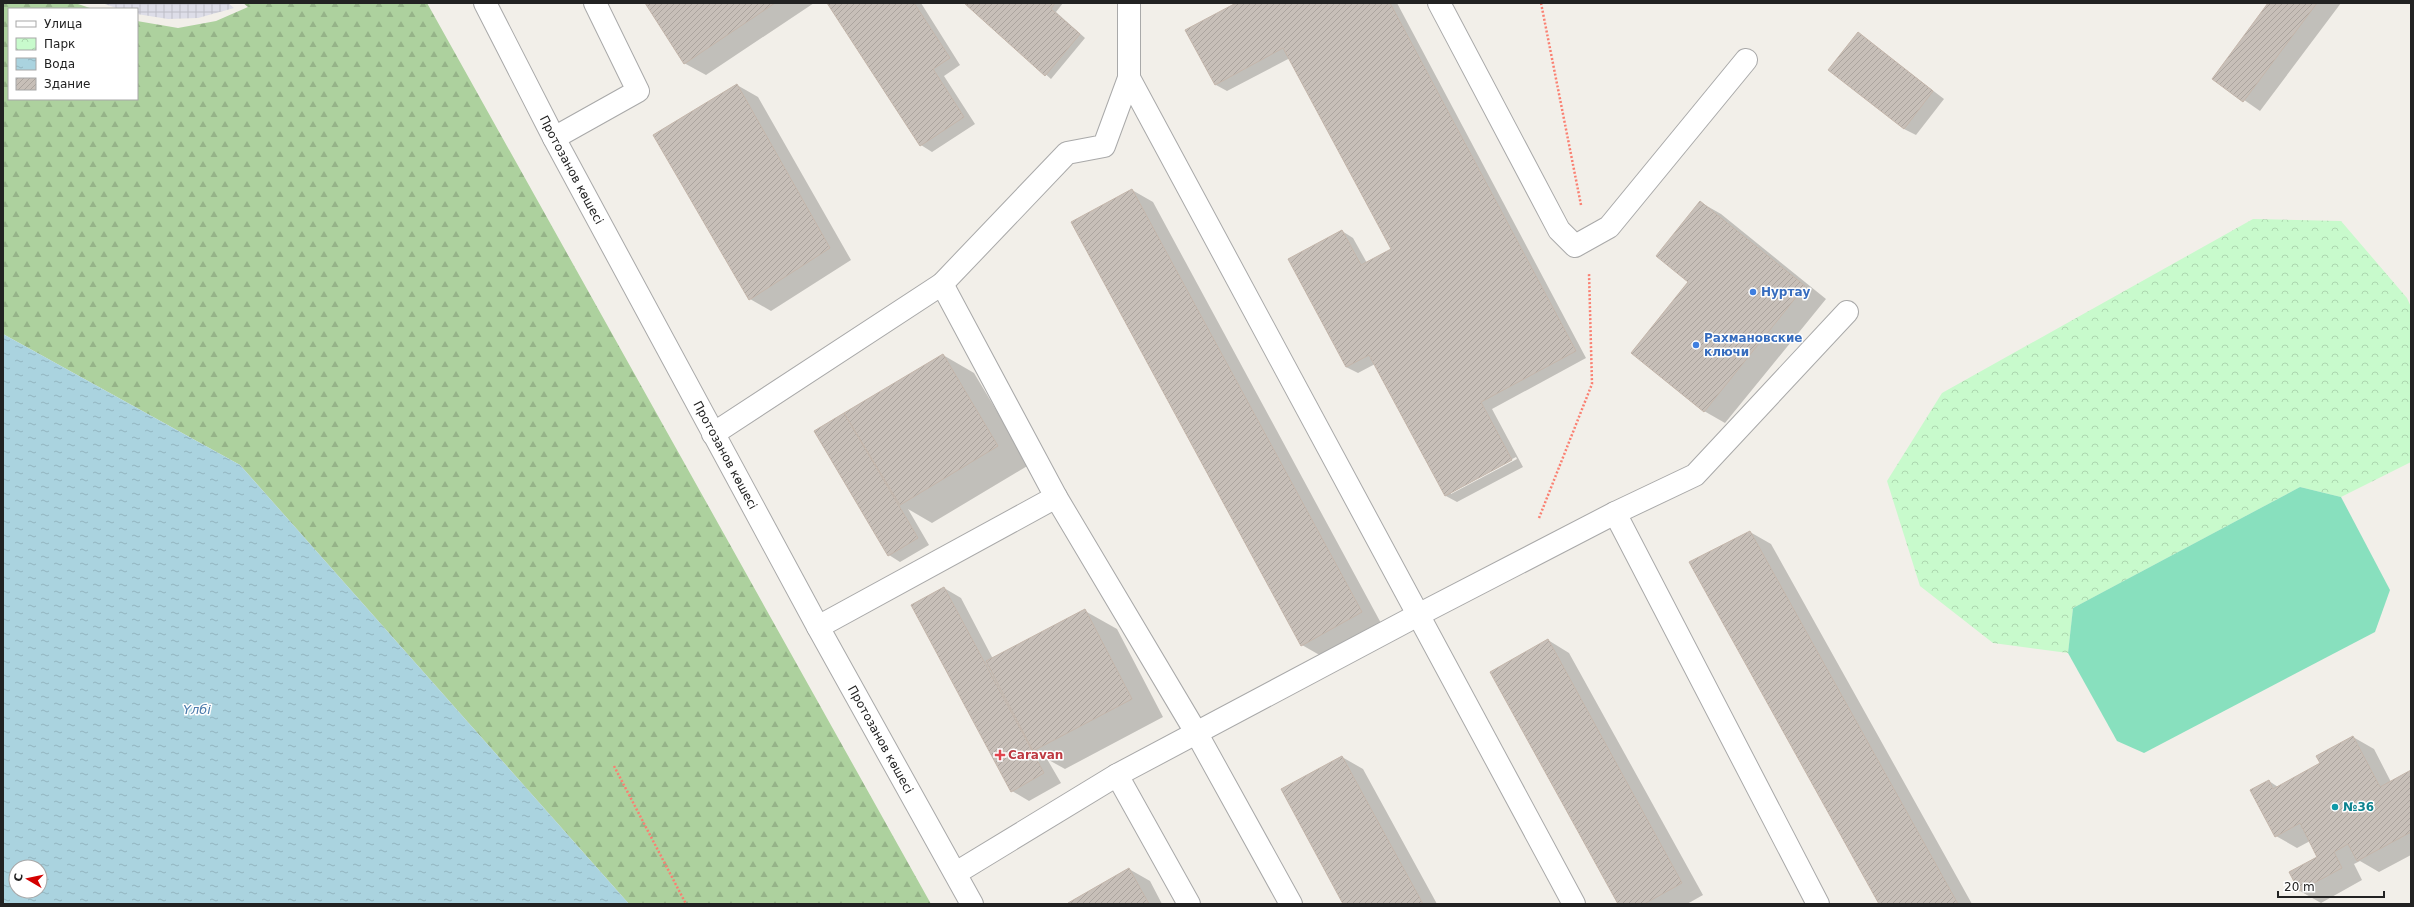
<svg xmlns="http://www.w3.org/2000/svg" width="2414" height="907" font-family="'DejaVu Sans',sans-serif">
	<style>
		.forest { fill: url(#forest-firs) }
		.park { fill: url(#park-crowns) }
		.pitch { fill: #88e0be }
		.plaza { fill: url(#plaza-grid) }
		.water { fill: url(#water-ripples); fill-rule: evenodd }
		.shadow { fill: #0003; fill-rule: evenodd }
		.building { fill: url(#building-hatch); stroke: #c4b6ab }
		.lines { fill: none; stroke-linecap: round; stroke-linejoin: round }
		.minor-casing { stroke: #a9a9a9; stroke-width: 24 }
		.path { stroke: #fa8072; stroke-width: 2.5; stroke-dasharray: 2 2; stroke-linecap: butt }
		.minor { stroke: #fff; stroke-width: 22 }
		.shop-dot { fill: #3f7fe0; stroke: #fff; stroke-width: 1.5 }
		.health-dot { fill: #e0444e; stroke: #fff; stroke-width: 1.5 }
		.culture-dot { fill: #0f9aa8; stroke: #fff; stroke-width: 1.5 }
		.labels { text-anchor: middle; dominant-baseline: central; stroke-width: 3; stroke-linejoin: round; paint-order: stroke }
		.street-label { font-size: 12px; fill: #222; stroke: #fff }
		.shop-label { font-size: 12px; font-weight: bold; fill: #366cbe; stroke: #fff; text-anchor: start }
		.health-label { font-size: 12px; font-weight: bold; fill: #be3a42; stroke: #fff; text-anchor: start }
		.culture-label { font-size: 12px; font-weight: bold; fill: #0d838f; stroke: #fff; text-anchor: start }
		.water-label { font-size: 13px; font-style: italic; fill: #4a7aab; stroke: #fff }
	</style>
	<defs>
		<pattern id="forest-firs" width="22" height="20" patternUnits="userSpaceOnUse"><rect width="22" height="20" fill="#add19e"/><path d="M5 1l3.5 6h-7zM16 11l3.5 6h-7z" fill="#95b388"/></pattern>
		<pattern id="park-crowns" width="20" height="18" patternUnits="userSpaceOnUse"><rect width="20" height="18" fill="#c8facc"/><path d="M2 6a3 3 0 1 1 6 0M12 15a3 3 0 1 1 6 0" fill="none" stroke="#acd6af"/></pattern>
		<pattern id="plaza-grid" width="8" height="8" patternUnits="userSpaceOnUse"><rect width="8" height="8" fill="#dddde8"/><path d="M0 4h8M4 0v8" fill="none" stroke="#bdbdc7"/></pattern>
		<pattern id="water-ripples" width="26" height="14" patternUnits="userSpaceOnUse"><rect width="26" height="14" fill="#aad3df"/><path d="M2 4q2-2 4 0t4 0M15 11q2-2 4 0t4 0" fill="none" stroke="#92b5bf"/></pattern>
		<pattern id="building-hatch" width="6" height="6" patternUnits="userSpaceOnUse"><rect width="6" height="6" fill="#c7bfb8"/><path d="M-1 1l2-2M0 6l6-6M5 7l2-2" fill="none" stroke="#aba49e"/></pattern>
	</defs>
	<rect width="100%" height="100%" fill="#f2efe9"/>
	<path class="forest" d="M3,3H75L93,9H9V99H137V21L178,28L216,21L248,7L243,3H427L931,904H629L240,465L3,334Z"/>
	<path class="park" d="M2253,219L2341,221L2407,298L2411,307V462L2341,497L2300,487L2073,608L2068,653L1993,643L1920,586L1887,481L1942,393Z"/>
	<path class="pitch" d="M2300,487L2341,497L2390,590L2375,632L2144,753L2117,741L2068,653L2073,608Z"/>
	<path class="plaza" d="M102,3H228L234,8L198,18L168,19L137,14V9H119Z"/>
	<path class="water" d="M3,334L240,465L629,904H3ZM16,867H40V891H16Z"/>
	<path class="shadow" d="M646,3H814L706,75L684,63Z
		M828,3H921L960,65L944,76L975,124L932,152L921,145Z
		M965,3H1063L1056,12L1085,38L1051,79Z
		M1238,3H1397L1586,358L1492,409L1523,467L1457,502L1446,496L1375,364L1358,373L1346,367L1342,231L1353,238L1367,263L1392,249L1290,58L1227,91L1216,85L1187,31ZM1516,457L1517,459L1451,494V492Z
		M2270,3H2341L2260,111L2214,79Z
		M1858,33L1944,99L1916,135L1904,129Z
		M737,85L758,97L851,260L771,311L750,299Z
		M1132,190L1153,202L1382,625L1323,657L1302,645Z
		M1700,202L1721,214L1826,299L1725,423L1704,411L1689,282Z
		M943,355L974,373L1029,465L932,523L908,509L929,545L900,562L889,555L815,432Z
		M1750,532L1771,544L1972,904H1880Z
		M944,588L961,598L993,659L1085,611L1117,629L1163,717L1065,769L1047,759L1061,783L1029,801L1012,791Z
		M1548,640L1569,653L1703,895L1687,904H1619Z
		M2353,737L2374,749L2391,782L2411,771V855L2379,872L2360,861L2354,864L2362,880L2321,903L2300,891L2318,858L2310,841L2297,848L2276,836L2269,781L2278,787L2322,764Z
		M1342,757L1363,769L1437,904H1344Z
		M1129,869L1150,881L1162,904H1070Z"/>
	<path class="building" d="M645,3H775L684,64Z
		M827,3H914L950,58L933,69L964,117L920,146Z
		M964,3H1055L1051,9L1080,34L1045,76Z
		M1236,3H1390L1576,351L1481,402L1512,460L1445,496L1369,355L1346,367L1288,259L1342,230L1361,265L1391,249L1283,48L1215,85L1185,30Z
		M2268,3H2317L2243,102L2212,79Z
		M1858,32L1933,91L1904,129L1828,70Z
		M737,84L830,248L749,300L653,135Z
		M1132,189L1362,612L1301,646L1071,222Z
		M1700,201L1805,286L1704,412L1631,353L1688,282L1656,256Z
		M943,354L998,446L900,505L844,413Z
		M844,413L918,538L888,556L814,431Z
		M1750,531L1958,904H1879L1689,562Z
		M944,587L1044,773L1011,792L911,605Z
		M1085,609L1132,699L1033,751L986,661Z
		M1548,639L1682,883L1644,904H1618L1490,672Z
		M2353,736L2380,787L2411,770V832L2357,861L2348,844L2334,852L2342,868L2299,891L2289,872L2317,857L2300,823L2275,837L2250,790L2269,780L2273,789L2320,763L2316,756Z
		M1342,756L1423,904H1343L1281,789Z
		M1129,868L1149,904H1069L1068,903Z"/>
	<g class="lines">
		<g class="minor-casing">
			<g id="minor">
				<path id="s1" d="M485,3L554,138L818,627L972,904"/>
				<path d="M1439,3L1559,230L1575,246L1609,227L1746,60"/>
				<path d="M1129,78L1574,904"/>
				<path d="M554,138L638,91L595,3"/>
				<path d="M942,284L1056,497L1197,734L1291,904"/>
				<path d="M713,434L942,284L1067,153L1104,146L1129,78V3"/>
				<path d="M1615,513L1818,904"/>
				<path d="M818,627L1056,497"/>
				<path d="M1117,775L1189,904"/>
				<path d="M956,873L1117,775L1418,615L1615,513L1695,475L1847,312"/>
			</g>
		</g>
		<path class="path" d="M1541,3L1581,205
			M1539,518L1592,384L1589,273
			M614,766L686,904"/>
		<use href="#minor" class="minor"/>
	</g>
	<g class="shop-dot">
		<circle cx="1753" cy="292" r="4"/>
		<circle cx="1696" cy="345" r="4"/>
	</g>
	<path class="health-dot" d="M998 749h4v4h4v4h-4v4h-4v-4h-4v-4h4z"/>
	<circle class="culture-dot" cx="2335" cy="807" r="4"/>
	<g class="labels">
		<g class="street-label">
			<text stroke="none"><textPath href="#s1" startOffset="188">Протозанов көшесі</textPath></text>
			<text stroke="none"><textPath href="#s1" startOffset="512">Протозанов көшесі</textPath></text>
			<text stroke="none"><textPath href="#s1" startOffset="836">Протозанов көшесі</textPath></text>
		</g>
		<g class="shop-label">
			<text x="1761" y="292">Нуртау</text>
			<text x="1704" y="338">Рахмановские<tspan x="1704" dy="14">ключи</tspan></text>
		</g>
		<g class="health-label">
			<text x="1008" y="755">Caravan</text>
		</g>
		<g class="culture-label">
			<text x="2343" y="807">№36</text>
		</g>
		<g class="water-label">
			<text x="197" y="709">Үлбі</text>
		</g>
	</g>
	<rect width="2414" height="907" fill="none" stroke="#222222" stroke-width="8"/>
	<rect x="8" y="8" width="130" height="92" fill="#ffffff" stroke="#a7a7a7"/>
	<rect x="16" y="21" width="20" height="6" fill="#ffffff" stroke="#a7a7a7"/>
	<text x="44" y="28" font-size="12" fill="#222222">Улица</text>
	<rect x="16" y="38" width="20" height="12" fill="url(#park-crowns)" stroke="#a7a7a7"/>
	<text x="44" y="48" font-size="12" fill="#222222">Парк</text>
	<rect x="16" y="58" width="20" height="12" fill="url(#water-ripples)" stroke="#a7a7a7"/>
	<text x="44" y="68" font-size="12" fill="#222222">Вода</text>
	<rect x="16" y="78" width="20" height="12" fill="url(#building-hatch)" stroke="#a7a7a7"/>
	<text x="44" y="88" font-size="12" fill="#222222">Здание</text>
	<g transform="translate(28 879) rotate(279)"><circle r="19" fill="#ffffff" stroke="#a7a7a7"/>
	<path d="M0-3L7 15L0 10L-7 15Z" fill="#d40000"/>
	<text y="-6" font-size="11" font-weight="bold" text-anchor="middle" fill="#222222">С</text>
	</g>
	<path d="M2278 891v6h106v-6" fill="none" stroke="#222222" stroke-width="2"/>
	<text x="2284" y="891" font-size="12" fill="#222222" stroke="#ffffff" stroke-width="3" paint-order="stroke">20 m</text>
</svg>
